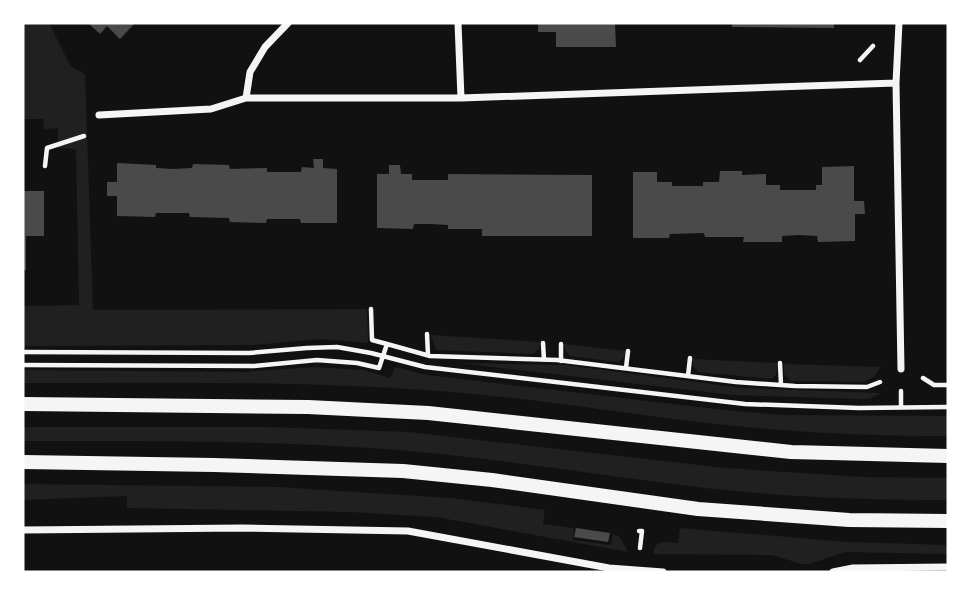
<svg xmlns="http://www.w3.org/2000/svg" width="971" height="595" font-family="Lato,sans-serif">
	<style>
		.green { fill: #202020 }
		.building { fill: #4a4a4a }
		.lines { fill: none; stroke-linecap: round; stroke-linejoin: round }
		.path { stroke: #f5f5f5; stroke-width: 4.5 }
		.minor { stroke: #f5f5f5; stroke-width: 7 }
		.secondary { stroke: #f5f5f5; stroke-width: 14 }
	</style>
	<rect width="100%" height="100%" fill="#111"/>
	<path class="green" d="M23,23H49L71,67L85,74L93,310L367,309L368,343L322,339L253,345L23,346V306L79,305L76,149L58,148V128L44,129L43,119H23Z
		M431,335L540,342L539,349L533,354L436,350Z
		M564,344L625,351V357L618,362L570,356L565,350Z
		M693,359L777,363V373L772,379L698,372L693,366Z
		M458,363L564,365L743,388L881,393L869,399H857L732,395Z
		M784,364L881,367L874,377L864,382L791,381L784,374Z
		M314,367L364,370L390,378L395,367L427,375L733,411L782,415L948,416V436C878,436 807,433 736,426C645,417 554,401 463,393C316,380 169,383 23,383V370L243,372Z
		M23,427H267L408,432L725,468L862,477L948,478V500C868,500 785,497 705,488C606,476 508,460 410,451C281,440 152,441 23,441Z
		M23,484L278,487L450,498L545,510L543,524L574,528L573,540L611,545L613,534L620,537L628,552L436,517L350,512L127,508V496L23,500Z
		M680,528L848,542L948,545V554L845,552L809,564H801L772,555L653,554C655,539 666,542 678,543Z"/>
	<path class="building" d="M88,23H135L120,39L107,26L100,34Z
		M538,23H615L616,47H556V32H538Z
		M732,23H834V28L732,27Z
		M313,159H323V168L337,169V223H301L300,219H267L266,223L230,222L229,218L190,217L189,213H156L155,217L117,216V196H107V182H117V163L156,165V168L173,169L192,168L193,164L229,165L230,169L267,168V172H301L302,167L314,168Z
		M389,165H400L401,174H412V180H448V174L592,175V236H482V229H448V225L431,224H414L413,229L377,228V174H389Z
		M854,166V201H864L865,214H855V241L818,242L817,236L799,235L782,236V242H743L744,237H705L704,233L670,234L669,238H633V172H657V182H672V186H703V182H719L720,171H742V175L766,174V185H780V190H816V185H822V167Z
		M23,191H44V236H26V270H23Z
		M576,528L610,533L608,542L574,537Z"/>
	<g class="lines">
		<path class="path" d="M860,60L873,46
			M45,166L47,148L84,136
			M371,309L372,340L387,344
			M427,334L428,355
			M543,343L544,360
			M23,352L249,353L307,348L337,347L371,353L425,367L745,404L859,408L948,407
			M561,361V344
			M780,363L781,385
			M23,365L254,366L317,360L357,363L379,368L387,344L430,356L557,360L736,382L795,386L867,387L880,382
			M626,368L628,351
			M688,376L690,358
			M923,378L934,385H948
			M901,391V407
			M639,531H642L640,548"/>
		<path class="minor" d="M458,23L461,98
			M899,23L896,83L901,369
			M246,98L250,72L265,47L288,23
			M99,115L211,109L246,98H461L896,83
			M23,530L243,528L408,531L609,568L663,572
			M833,572L853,568L948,567"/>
		<path class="secondary" d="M23,404L308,407L428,413L791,452L948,456
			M23,462L214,465L403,471L492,480L698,509L849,520L948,521"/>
	</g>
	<rect width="971" height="595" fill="none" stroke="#ffffff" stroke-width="49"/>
</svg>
